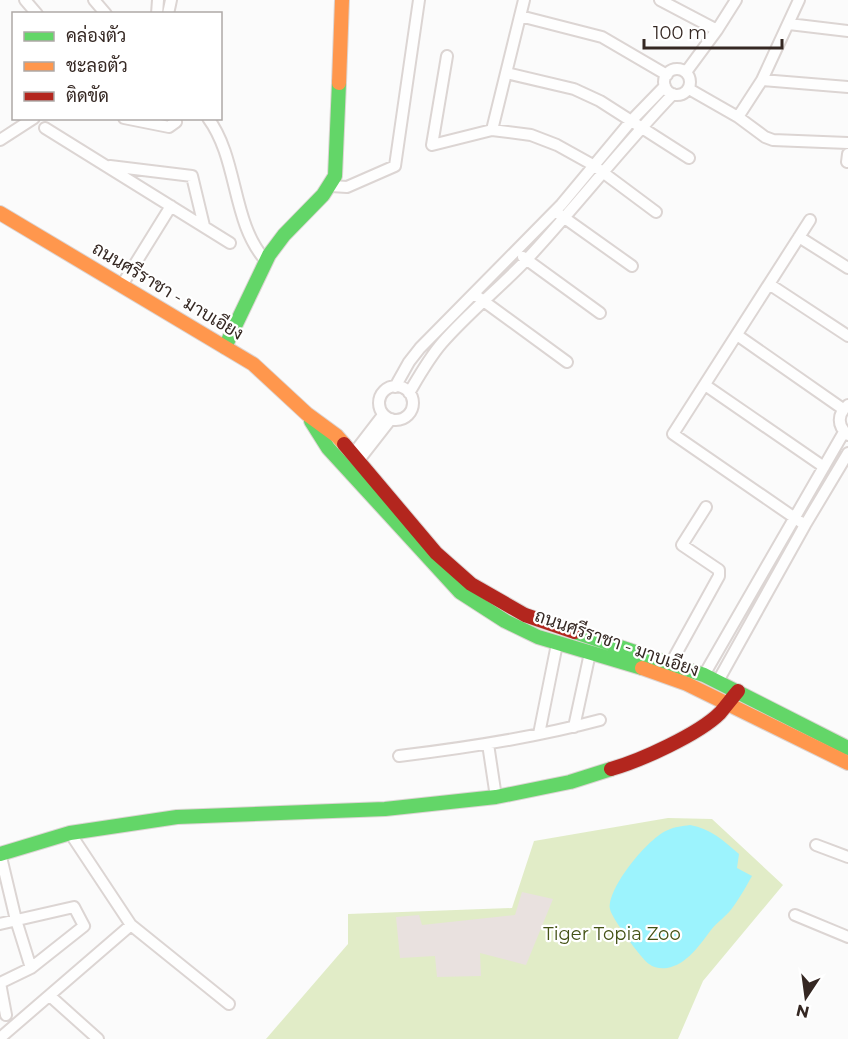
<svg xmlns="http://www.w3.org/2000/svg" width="848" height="1039" font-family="Montserrat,Sarabun,sans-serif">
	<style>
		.green { fill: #e1ecc7 }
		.water { fill: #9cf3fd }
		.building { fill: #e9e1df }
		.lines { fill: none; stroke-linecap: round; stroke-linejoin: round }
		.street-casing { stroke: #dcd5d3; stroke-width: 14 }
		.fast-casing { stroke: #dcd5d3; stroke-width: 16 }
		.slow-casing { stroke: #dcd5d3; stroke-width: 16 }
		.jam-casing { stroke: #dcd5d3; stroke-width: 16 }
		.street { stroke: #fefefe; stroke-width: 10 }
		.fast { stroke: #63d668; stroke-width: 14 }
		.slow { stroke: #ff974d; stroke-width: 14 }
		.jam { stroke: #b3261e; stroke-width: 14 }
		.labels { text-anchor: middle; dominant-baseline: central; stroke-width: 4.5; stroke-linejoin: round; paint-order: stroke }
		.street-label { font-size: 18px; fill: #352823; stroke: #fff }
		.park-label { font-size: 18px; fill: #445215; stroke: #fff }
	</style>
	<rect width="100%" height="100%" fill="#fbfbfb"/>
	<path class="green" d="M668,818L712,819L783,885L703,981L678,1039H266L348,944V914L512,908L534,841Z"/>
	<path class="water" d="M690,825C711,829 723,840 739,854L737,868L752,876C747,885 739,899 733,907C727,916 717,922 711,930C700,945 686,965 667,968C661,969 654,968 649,964C642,960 611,917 610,909C607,888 649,837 668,830C674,827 683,826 690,825Z"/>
	<path class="building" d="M522,892L553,899L526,965L480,953L481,976L437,977L435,956L400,958L396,917L419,915L422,925L515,915Z"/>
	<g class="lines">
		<g class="street-casing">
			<path id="street" d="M25,0L37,14
				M94,0L106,14
				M660,0L717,30
				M157,14L158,0
				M168,14L171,0
				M520,16L602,37L667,75
				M789,24L848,31
				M447,56L432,145L492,130L531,135L557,145L593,165L656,212
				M664 82a13 13 0 1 1 26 0a13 13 0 1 1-26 0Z
				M686,72L717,30L736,0
				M506,73L574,89L600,101L689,158
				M762,80L848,87
				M689,89L738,117L765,137L773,140L848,143
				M738,117L762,80L799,0
				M124,118L169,127L176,122L174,118
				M208,118C239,160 231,222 266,261
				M45,128L230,243
				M492,130L524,0
				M0,140L34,118
				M847,162L848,154
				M110,166L192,176L204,226
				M331,186L347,187L395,166L419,0
				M559,214L632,266
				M799,237L848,268
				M523,257L600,313
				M769,284L848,336
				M122,285L171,206
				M478,297L567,362
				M737,335L843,409
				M705,385L824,467
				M379 403a17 17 0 1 1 34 0a17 17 0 1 1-34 0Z
				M395,387L409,362L420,348L561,205L631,121L665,86
				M409,393C419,376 429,358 442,343C469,312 502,286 530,256C579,203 623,146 673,94
				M848,405C837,414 837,426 848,435
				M353,454L383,415
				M359,460L391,419
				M805,525L673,434L810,220
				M671,663L719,576V570L682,545L706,507
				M704,675L844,432
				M718,681L805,525L848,453
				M574,727L590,653
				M539,734L557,644
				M488,744L496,797
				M399,756C466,748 533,738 600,720
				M70,833L131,925L229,1004
				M816,845L848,857
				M0,853L16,920L31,968
				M795,915L848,937
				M0,924L74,907L84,926L31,968L0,983
				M0,983L6,1015
				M50,996L98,1039
				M0,1038L131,925"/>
		</g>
		<g class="fast-casing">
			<path id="fast" d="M225,347L269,255L284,235L323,195L335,176L339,83
				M311,421L328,448L460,592L505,621L538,637L642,668
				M575,632L704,675L848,748
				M0,854L70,833L177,817L385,809L496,797L570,782L611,769"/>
		</g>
		<g class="slow-casing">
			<path id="slow" d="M339,83L342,0
				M0,213L253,364L307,414L337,436L344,444
				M642,668L687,684L848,763"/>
		</g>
		<g class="jam-casing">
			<path id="jam" d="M344,444L436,553L471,584L525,615L575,632
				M611,769C640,761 699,734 720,713C726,706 732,698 738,691"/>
		</g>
		<use href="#street" class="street"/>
		<use href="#fast" class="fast"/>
		<use href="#slow" class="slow"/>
		<use href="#jam" class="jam"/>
	</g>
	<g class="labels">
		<g class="street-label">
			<text transform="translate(168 291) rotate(31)">ถนนศรีราชา - มาบเอียง</text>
			<text transform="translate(617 643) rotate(19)">ถนนศรีราชา - มาบเอียง</text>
		</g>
		<g class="park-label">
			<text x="612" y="934">Tiger Topia Zoo</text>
		</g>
	</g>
	<rect x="12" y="12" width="210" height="108" fill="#ffffff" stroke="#aea9a7" stroke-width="1.5"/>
	<rect x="24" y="32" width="30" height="9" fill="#63d668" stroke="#aea9a7" stroke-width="1.5"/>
	<text x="66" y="42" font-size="18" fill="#352823">คล่องตัว</text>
	<rect x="24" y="62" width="30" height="9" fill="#ff974d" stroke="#aea9a7" stroke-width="1.5"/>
	<text x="66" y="72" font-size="18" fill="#352823">ชะลอตัว</text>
	<rect x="24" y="92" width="30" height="9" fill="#b3261e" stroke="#aea9a7" stroke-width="1.5"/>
	<text x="66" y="102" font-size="18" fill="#352823">ติดขัด</text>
	<g transform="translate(806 997) rotate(193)" stroke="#ffffff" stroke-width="4.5" paint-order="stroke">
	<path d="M0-4.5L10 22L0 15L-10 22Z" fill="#352823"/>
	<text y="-9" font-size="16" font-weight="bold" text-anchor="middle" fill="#352823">N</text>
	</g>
	<path d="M644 39v9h138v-9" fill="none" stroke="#352823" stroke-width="3"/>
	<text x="653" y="39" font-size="18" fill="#352823" stroke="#ffffff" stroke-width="4.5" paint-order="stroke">100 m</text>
</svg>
